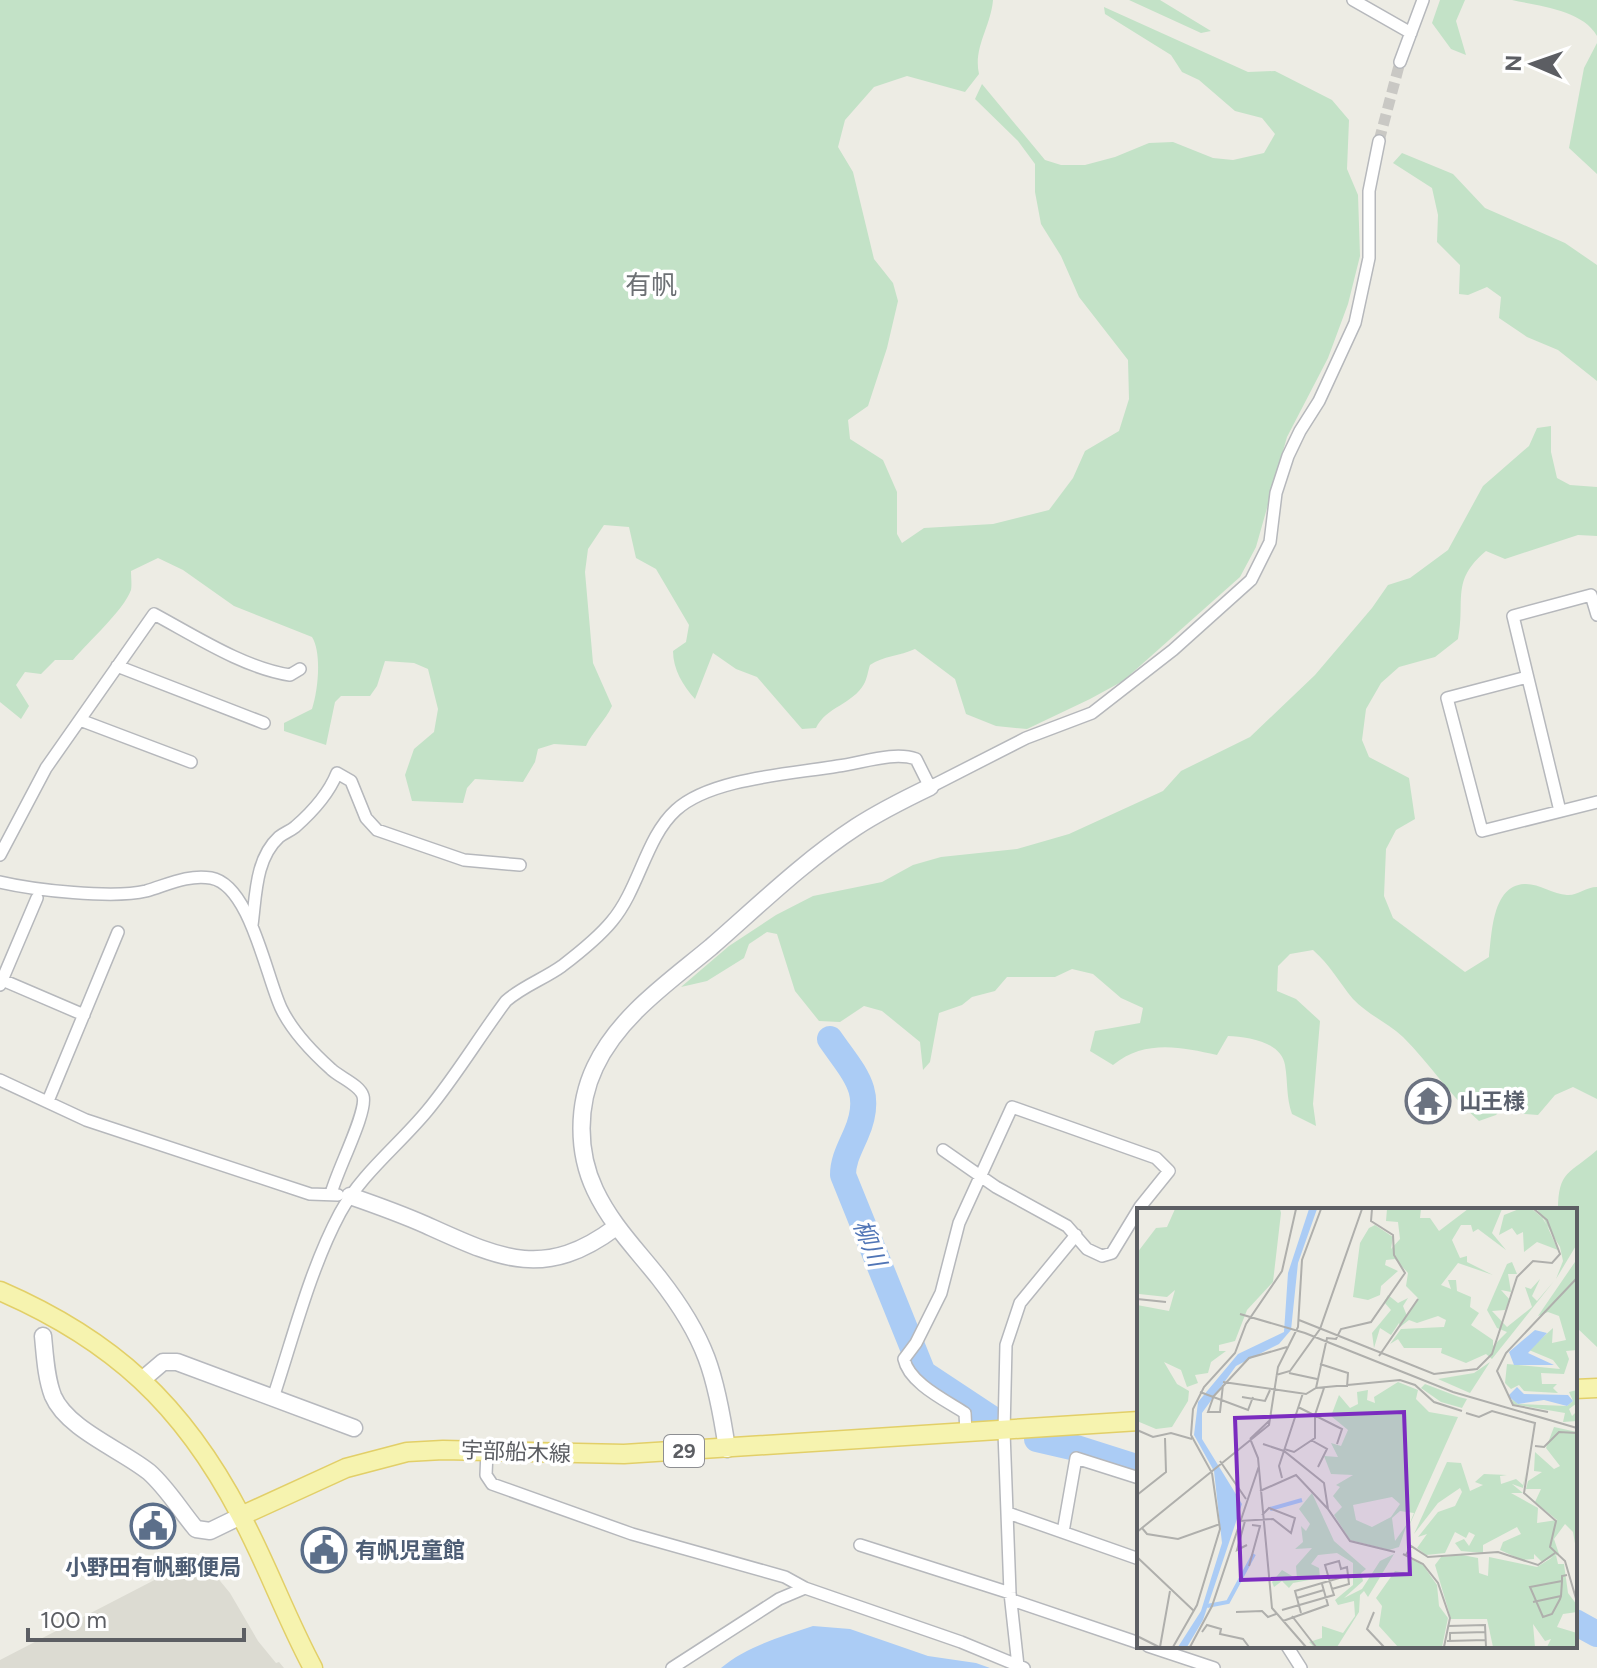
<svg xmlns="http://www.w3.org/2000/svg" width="1597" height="1668" font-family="Figtree,'Noto Sans JP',sans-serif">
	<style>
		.education { fill: #dcdbd2 }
		.green { fill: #c3e2c7 }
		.water { fill: #abccf5 }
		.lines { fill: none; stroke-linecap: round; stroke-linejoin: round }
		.river { stroke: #abccf5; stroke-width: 26 }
		.street-tunnel { stroke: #c9c8c4; stroke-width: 11; stroke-dasharray: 11 5.5; stroke-linecap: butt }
		.street-casing { stroke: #b6b8bc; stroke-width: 14 }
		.secondary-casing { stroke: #b7b9be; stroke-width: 19 }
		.primary-casing { stroke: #e2cf68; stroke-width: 21 }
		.street { stroke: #fff; stroke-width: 11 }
		.secondary { stroke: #fff; stroke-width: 16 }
		.primary { stroke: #f6f3af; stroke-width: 18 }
		.labels { text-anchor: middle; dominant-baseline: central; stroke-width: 7; stroke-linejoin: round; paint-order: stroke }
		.shield { fill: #fff; stroke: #8d8e92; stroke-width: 2 }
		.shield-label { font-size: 20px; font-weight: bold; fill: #5c5e63 }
		.worship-label { font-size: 22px; font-weight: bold; fill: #5b616d; stroke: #fff; text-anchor: start }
		.street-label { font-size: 22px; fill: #5c5e63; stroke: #fff }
		.service-label { font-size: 22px; font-weight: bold; fill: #4e5e75; stroke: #fff; text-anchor: start }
		.water-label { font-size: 24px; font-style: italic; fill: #5075b6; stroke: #fff }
		.quarter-label { font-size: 26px; fill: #6d7074; stroke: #fff }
		.inset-river { fill: none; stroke: #abccf5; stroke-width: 4 }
		.inset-road { fill: none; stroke: #afafac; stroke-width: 2 }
		.view { fill: #7b2cbf; fill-opacity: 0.15; stroke: #7b2cbf; stroke-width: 4 }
		.inset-edge { fill: none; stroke: #5c5e63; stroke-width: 4 }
	</style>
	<rect width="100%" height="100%" fill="#edece4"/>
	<path class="education" d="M195,1559H202L230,1593L258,1641L276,1663L279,1662L284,1668H0V1660Z"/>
	<path class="green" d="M0,0H993C991,26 973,48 979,74L965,92L907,76L874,87L845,120L838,147L853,172L874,259L893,283L898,301L887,348L868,406L848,420L850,439L883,460L897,492V534L902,543L924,528L993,524L1049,510L1073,478L1085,451L1119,431L1129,399L1128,360L1079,297L1061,256L1041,224L1035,192V164L1018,141L975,99L982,84L1045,160L1061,165H1085L1115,157L1149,143L1173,142L1213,158L1233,160L1264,153L1275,134L1262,118L1235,111L1199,80L1182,72L1171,55L1105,14L1104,7L1248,72L1275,71L1332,100L1349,120L1347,169L1358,195L1360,256L1348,304L1328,358L1287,437L1256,547L1240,577L1123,681L1090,699L1027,729L996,726L966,714L955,679L915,649C900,656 883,656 870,665C868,671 867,679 864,684C853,704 826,707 816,728L802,729L757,677L736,669L713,653L695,699C683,686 673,669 673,651L686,642L689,625L656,569L636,558L629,527L604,525L588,549L585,572L593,663L612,706C605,721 593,731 586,746L554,744L538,749L535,762L523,782L475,779L467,788L463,803L412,801L405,775L414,749L434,732L438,709L428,669L414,663L385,661L377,686L370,696H341L335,702L326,745L284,731V723L312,709C318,691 322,653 312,637L234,606L183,570L158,558L131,571C131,576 132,585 131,590C123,611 89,641 73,660H55L41,674L25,672L16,685L29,706L21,719L0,702Z
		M1129,0H1160L1211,31L1201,33Z
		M1440,0H1465L1456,21L1466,55L1451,49L1432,23Z
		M1512,0H1597V36C1583,10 1539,6 1512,0Z
		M1597,43V174L1569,148L1584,68Z
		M1402,153L1453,174L1485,208L1565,243L1597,265V381L1558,350L1527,337L1499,318L1501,297L1487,287L1468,295L1459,294L1460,265L1437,242L1438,215L1432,188L1393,163Z
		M1551,426V452L1557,478L1570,485L1597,487V536L1578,535L1505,559L1486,551C1450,581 1466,600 1458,639L1435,657L1399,667L1381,683L1366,709L1362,740L1369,757L1409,778L1415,819L1396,830L1386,849L1384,896L1393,918L1465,972L1489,957C1492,934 1492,886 1524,884C1538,883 1553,894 1567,895C1577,896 1586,887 1597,887V1099L1573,1087L1555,1095L1538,1115L1525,1114L1505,1105L1496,1115L1479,1121C1450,1096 1430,1064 1403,1037C1388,1023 1367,1014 1353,999C1339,982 1330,965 1313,950L1290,954L1278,966L1277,991L1296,999L1320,1021L1313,1104L1316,1126L1292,1114C1286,1097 1288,1082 1285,1065C1281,1041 1247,1037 1228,1036L1217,1055C1181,1047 1145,1039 1113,1065L1090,1051L1095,1031L1140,1023L1143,1008L1121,998L1093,974L1072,969L1055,977H1007L995,991L972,997L962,1005L939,1013L930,1062L923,1070L920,1042L882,1011L864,1006L840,1022L819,1021L795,991L777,934L767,932L749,944L744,958L707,981L681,987L729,946L776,915L813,896L882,882L913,865L941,857L1017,849L1069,834L1163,791L1181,771L1250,737L1315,675L1372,608L1388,585L1410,578L1448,550L1483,486L1529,446L1537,428Z
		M1597,1150V1347L1575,1326V1210H1558C1558,1170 1570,1174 1597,1150Z"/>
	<path class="water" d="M813,1626L850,1629L928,1656L976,1663L990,1668H721C747,1646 781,1637 813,1626Z"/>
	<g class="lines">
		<path class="river" d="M830,1039C854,1074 875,1091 856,1134C850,1148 843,1160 843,1175L923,1373L991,1418
			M1037,1439L1076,1448L1139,1468
			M1575,1622L1597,1634"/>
		<path class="street-tunnel" d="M1379,141L1400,62"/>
		<g class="street-casing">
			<path id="street" d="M1353,0L1411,33
				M1400,62L1423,0
				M117,666L264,723
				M1527,677L1447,698L1482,831L1597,802
				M80,720L191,762
				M1560,811L1513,616L1591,595L1597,615
				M0,855L46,768L154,614C195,636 244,668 290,675L300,669
				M0,882C34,890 113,899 146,891C167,885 188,874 211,878C250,885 266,976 281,1008C292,1031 312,1052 331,1069C339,1077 360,1085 363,1096C368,1112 336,1172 331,1194
				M252,925C256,896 255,859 279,837C284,833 290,831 295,827C311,813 329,793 337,773L351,781L366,818L377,830L464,860L520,865
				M0,979L84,1015
				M0,985L37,898
				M0,1080L86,1120L310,1194L338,1195
				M48,1101L118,932
				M943,1150L996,1187L1067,1226L1087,1249L1102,1256L1112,1253L1140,1207L1169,1171L1156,1158L1012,1107L959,1223L941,1293L916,1343L904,1359C909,1383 945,1400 965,1413L966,1433
				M273,1398C293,1338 310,1269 340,1213C362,1173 398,1146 427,1111C456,1076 479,1037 506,1001C523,986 544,979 562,966C579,953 599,937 612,921C639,889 646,837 676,810C711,778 792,774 838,766C862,763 894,751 916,759L930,787L1026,738L1092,713L1173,650L1251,580L1270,542L1276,493L1288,456L1300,431L1319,401L1355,323L1369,258V191L1379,141
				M487,1451L486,1475L492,1484L632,1534L785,1577L805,1588L961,1642L1024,1668
				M1008,1513L1139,1559
				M1063,1532L1076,1458L1139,1478
				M860,1545L1010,1593
				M1012,1600L1139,1643
				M1148,1646L1214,1668
				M1287,1646L1301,1668
				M1018,1666L1010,1593L1004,1432L1006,1345L1020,1303L1076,1235
				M672,1668L779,1599L805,1588"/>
		</g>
		<g class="secondary-casing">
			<path id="secondary" d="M350,1196C376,1205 401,1214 426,1225C499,1258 544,1281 616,1227
				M43,1336C45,1356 46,1378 53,1396C67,1429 122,1450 149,1472C168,1489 180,1510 196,1529L210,1531L241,1516
				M143,1379L163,1362H177L354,1428
				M727,1449C716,1374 706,1338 659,1278C636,1249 611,1224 595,1190C577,1152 577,1105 595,1067C619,1016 669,982 711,947C758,906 804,861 856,827C879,812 905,799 930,787"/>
		</g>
		<g class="primary-casing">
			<path id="primary" d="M0,1291C113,1340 183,1405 240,1514C267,1564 286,1618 313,1668
				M1575,1389L1597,1388
				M241,1516L346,1468L407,1452L443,1450L624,1454L1139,1421"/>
		</g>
		<use href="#street" class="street"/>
		<use href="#secondary" class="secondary"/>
		<use href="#primary" class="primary"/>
	</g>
	<defs>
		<g id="temple-ring" transform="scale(2.3)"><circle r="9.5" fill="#fff" stroke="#6b7280" stroke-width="1.5"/><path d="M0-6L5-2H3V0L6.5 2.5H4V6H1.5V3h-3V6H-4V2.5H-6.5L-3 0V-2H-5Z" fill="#6b7280"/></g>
		<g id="civic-ring" transform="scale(2.3)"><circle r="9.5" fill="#fff" stroke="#5c6f8a" stroke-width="1.5"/><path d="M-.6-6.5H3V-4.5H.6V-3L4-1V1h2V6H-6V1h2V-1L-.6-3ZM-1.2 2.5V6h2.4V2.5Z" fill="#5c6f8a"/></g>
	</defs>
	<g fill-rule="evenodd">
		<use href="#temple-ring" x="1428" y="1101"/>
		<use href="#civic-ring" x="153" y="1526"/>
		<use href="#civic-ring" x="324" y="1550"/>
	</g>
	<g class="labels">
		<rect class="shield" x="664" y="1435" width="40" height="32" rx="6"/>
		<g class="shield-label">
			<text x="684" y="1451">29</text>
		</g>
		<g class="worship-label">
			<text x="1459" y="1101">山王様</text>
		</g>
		<g class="street-label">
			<text transform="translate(516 1452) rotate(2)">宇部船木線</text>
		</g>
		<g class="service-label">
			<text x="355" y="1550">有帆児童館</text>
			<text x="153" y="1567" text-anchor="middle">小野田有帆郵便局</text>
		</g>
		<g class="water-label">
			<text transform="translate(870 1243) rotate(68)">柳川</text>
		</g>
		<g class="quarter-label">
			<text x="651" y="285">有帆</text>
		</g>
	</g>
	<g transform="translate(1137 1208)">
		<rect width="440" height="440" fill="#edece4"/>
		<path d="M38,1H143L144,5L136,74L110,102L98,133L82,137V143H89L74,154L71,165L58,167L61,175L50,179L44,162L27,154L40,176L52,183L51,193L35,219L19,221L0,213V97L32,103L38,82L30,89L2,86L0,45L19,20L30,19ZM250,1H284L283,10H293L302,23L331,1H365L355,25L369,42L341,21L336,24L334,17H324L315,32L323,50L330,48V54L356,67L321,55L304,77L314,81L311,72H319L320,83L334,89L333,99L342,105L334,117L356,132V138L370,124L360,120L350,102L370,56L375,54L380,66H371L374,84L364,82L373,92L368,102L355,103L370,119L395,99L388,79L394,81L403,71L395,88L400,93L417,73L355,151L349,146L329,155L304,145L305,140H267L261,131L253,136L264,121L307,119L309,112L301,108L280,115L272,112L263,119L262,115L254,127L243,120L237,140L235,125L254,102L247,94L251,87L261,95L271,90L266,98L270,108L281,90L269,78L271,65L258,51L249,52L248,57L261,63L244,78L243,87L231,92L216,89L223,35L232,20L238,17L256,29L254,41L263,31L261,14L249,13ZM382,1H395L407,11L421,42L400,34L387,44L386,24L380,27L375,20L362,27L367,7ZM400,1H440V36L419,71L426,53L423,39ZM440,51V142L429,143L432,151L427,166L404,165L405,176H420L416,180L421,185L387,183L382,177L374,181L368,175L370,156L423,161L416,152L392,142L416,120L415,135L429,132L422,108L411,104L401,108ZM353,154L333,185L301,171L337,165ZM261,174L281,182L279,191L292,204L321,209L268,327L277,305L263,303L255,310L258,333L270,316L262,339L252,342L213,332L197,307L205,299L196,288L203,279L199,277L216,267L194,266L187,248L201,249L194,235L204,238L211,222L194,208L202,187L213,200L221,196L220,184L231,182L230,192L238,195L237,189ZM255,289L263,296L254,309L235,319L219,312L216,297ZM288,176L322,189L330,191L325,200L304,194L284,180ZM440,182V195L432,201L435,208L440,203V213L426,214L428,205L376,196L375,191L381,196L430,198L436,193L432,184ZM417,219L440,224V347L436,324L428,316L417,331L422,346L405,354L397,346V351L385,352L363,342L366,334L384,326L380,319L346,337V345L324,343L318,335L327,331L332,338L338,327L332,324L329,330L318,324L308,345L289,347L280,340L290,326L281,329L301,304L318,298L325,284L323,280L301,295L277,326L310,254L324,255L333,283L346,277L338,274L347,266L370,267L363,268L364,276L379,271L386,277L389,264L386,280L375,276L386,285H374L401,300L400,315L420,312L398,294L404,281H389L391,273L405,264L397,263L398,244L417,261L423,258L409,240ZM175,285L197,333L229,361L224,365L226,373L207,390L225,381L243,353L257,346L231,389L227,383L223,387L222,404L200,439H177L172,434L185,430V418L206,425L218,408L217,393L201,397L198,392L216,377V355L200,345L181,347L174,356L182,360L183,370L156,375L152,380L145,373L137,379L135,374L145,362L160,371L159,358L175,340L158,341L166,334L164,318L169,323L173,316L162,301ZM325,347L341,350L342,365L351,368L352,349L400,359L419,347L421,356H427L431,385L440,397V404L426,406L420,419L440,425V439H410L414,431L408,433L396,416L398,439H356L350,411H314L298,357L304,349ZM270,349L286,357L300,377L302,398L311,410L305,439H261L242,418L245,398L239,390L258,363L270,365Z" fill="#c3e2c7" fill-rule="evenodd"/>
		<path d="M172,1H180L161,55L154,122L142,136L99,158L65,205V231L105,296L66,412L50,439H41L64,403L85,335L77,263L57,227L61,194L101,146L147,124L151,65ZM398,122L410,125L391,145L417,157H377L372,144ZM380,179L387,186L431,187L436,193L430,198L407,192L381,196L371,188Z" fill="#abccf5"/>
		<path class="inset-river" d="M133,301L165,292M70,398L91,394L117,346"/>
		<path class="inset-road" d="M0,91L29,94M103,106L168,125L316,184L440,220M162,112L297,166L340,161L355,146L380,69L396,53L415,55L423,46L410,12L397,1M242,148L281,91M183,156L211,165L210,179M152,165L180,171M139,167L153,163L183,121L225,1M86,174L169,186L179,180L263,172L278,177L297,194L325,203M179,180L190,130L199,131L204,121L234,114L268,65L257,47L256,27L234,13L235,1M63,184L111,202L116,189M105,189L128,193L133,182M75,190L112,150L150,139M76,190L71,204H83L86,177M161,199L205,221L200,236M411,204L376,197L360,163L369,145L440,70M329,205L342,209L355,203L398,215L387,285L419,313L413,339L428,353L440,394M0,222L16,229L34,225L55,231M113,231L132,213M174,232L190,241L181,259M114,233L121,250L135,400L169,439M126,236L147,243L187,275L191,301L213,333L258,344M398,238L407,239L422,224L440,225M147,241L157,244L178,230V207L187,180M83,253L109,291M145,270L142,258L166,185M123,283L159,267L191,301M0,287L29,264L28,230M102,313L136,311L154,325L158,310L132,300L125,307M108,313L100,342L110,337M5,320L10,326L41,331L83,316M0,324L132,217L141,159L161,119L165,52L184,1M266,346L286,356L301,375L313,410L307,439M269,347L274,338L291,349L361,344L401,357L418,345M0,349L57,403M112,358L123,318L115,317M425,373L393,379L406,409L415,406L423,391L424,388L425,373V368L430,367M160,390L187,382M396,394L424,388M145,402L197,387L195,381L212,376L210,359L204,361L202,353L188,357L195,381M99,404L125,403L131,409L139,406M237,404L230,421L247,439M164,405L158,383L209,368M155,408L179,439M146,413L191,397L185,376M311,418L348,417L349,439M65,424L70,417L84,421L83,426L106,431L112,439M0,428L22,439M310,433L349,432M313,433V425L349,424M23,439L33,383M36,439L60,397L83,321L75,265L54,227L56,201L67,179L98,145L109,116L145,63L159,1M53,439L75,398L122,258"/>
		<path class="view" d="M267,204L273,366L104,372L98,210Z"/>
		<rect width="440" height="440" class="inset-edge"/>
	</g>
	<g transform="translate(1533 64) rotate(272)" stroke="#ffffff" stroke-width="6" paint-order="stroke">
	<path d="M0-6L14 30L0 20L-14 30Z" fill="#5c5e63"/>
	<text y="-12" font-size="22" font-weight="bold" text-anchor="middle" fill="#5c5e63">N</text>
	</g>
	<path d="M28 1628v12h216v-12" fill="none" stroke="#5c5e63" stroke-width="4"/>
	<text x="40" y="1628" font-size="24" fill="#5c5e63" stroke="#ffffff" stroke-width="6" paint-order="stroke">100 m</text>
</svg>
